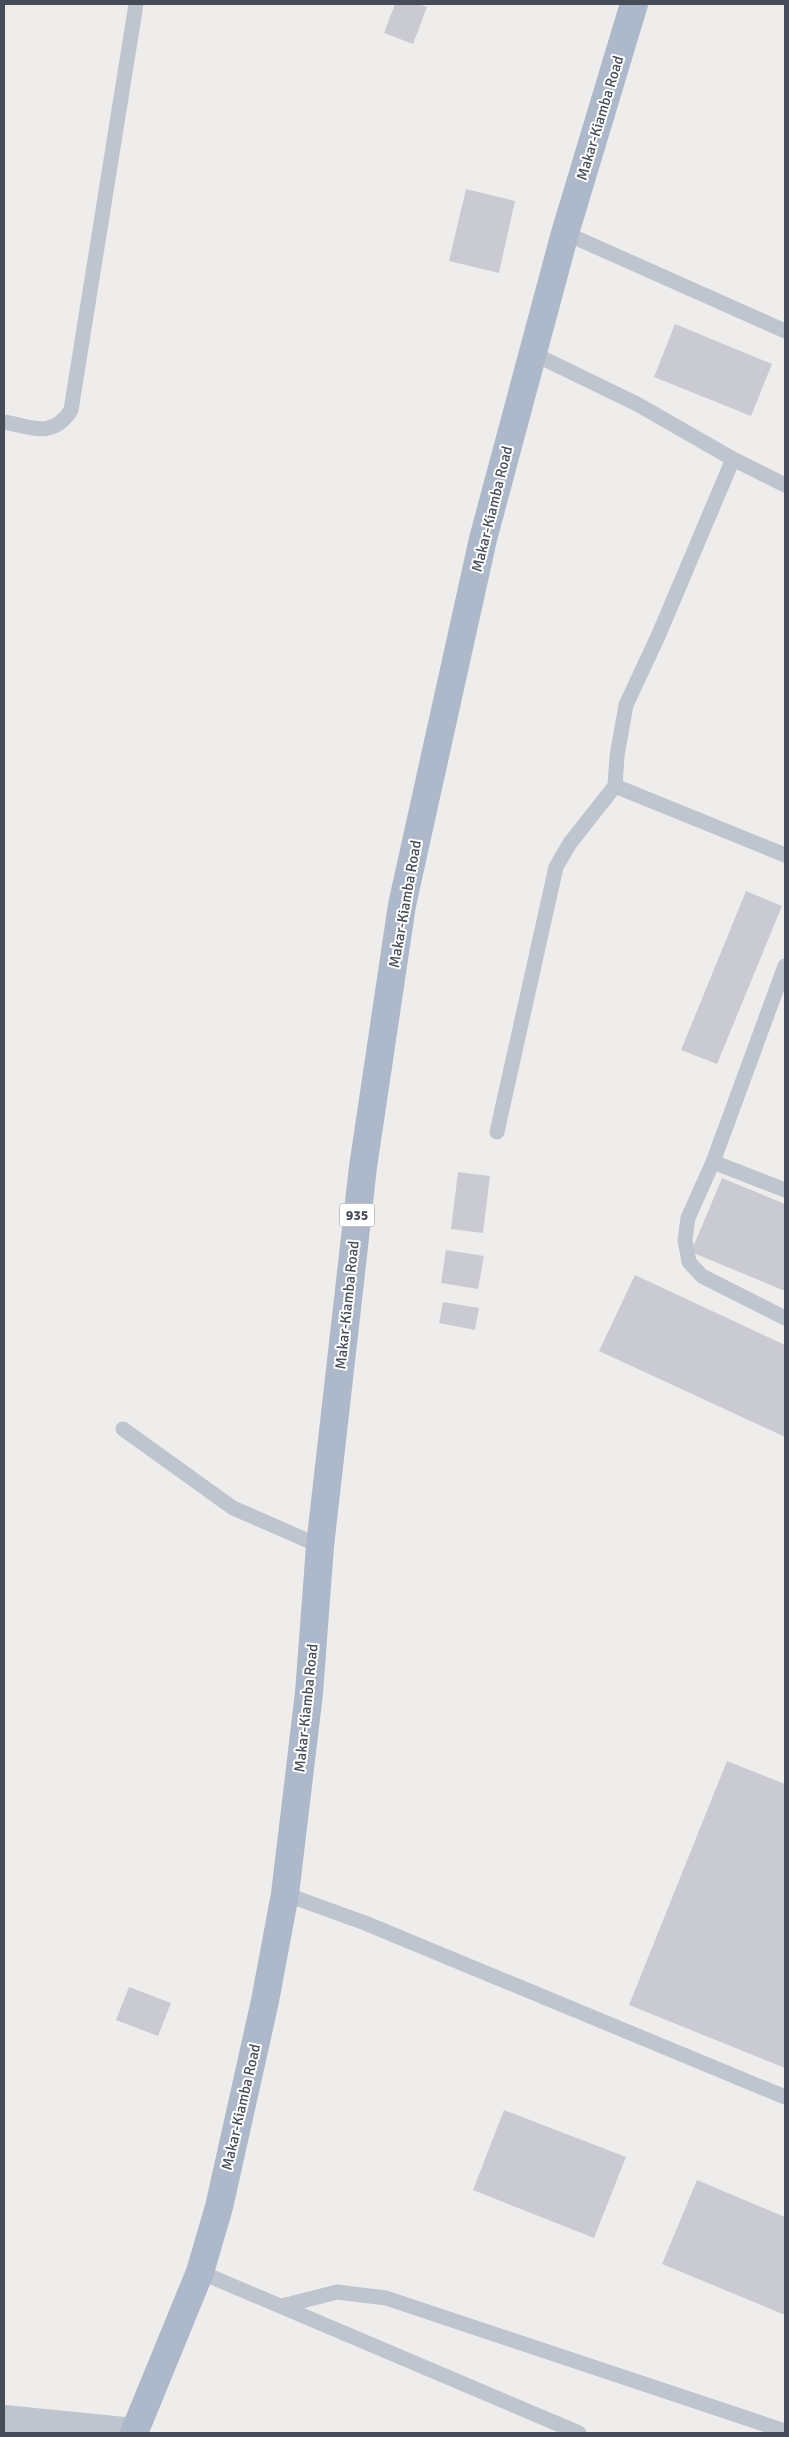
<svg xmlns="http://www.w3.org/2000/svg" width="789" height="2437" font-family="Signika,sans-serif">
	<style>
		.building { fill: #cacbd2 }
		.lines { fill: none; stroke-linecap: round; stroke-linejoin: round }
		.service { stroke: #bec5ce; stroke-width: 15 }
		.minor { stroke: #bec5ce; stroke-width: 28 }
		.primary { stroke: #adb8ca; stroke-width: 28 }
		.labels { text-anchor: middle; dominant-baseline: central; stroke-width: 4; stroke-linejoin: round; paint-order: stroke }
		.shield { fill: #fff; stroke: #7e828b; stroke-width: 1 }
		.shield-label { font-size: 14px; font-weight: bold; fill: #464d59 }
		.street-label { font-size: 15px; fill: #464d59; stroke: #fff }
	</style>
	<rect width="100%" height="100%" fill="#efedec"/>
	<path class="building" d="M395,4H419L427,7L413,44L384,33Z
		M466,189L515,201L499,273L449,261Z
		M675,324L772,364L751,416L654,377Z
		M746,891L782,906L717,1064L681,1050Z
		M458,1172L490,1176L483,1233L451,1229Z
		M722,1178L785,1204V1291L691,1252Z
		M446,1250L484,1256L478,1289L441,1283Z
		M635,1275L785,1345V1437L599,1351Z
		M443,1302L479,1308L475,1330L439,1323Z
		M727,1761L785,1784V2068L629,2005Z
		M129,1987L171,2003L158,2036L116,2020Z
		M504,2110L626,2157L594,2238L473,2190Z
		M697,2180L785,2217V2315L662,2264Z"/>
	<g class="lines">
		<path class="service" d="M565,233L785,331
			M532,353L637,404L733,459L785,485
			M4,422C32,427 53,439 71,410L136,4
			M615,786L785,855
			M785,966L713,1162L688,1218L685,1240L689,1262L702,1276L785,1318
			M497,1132L556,867L570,843L615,786L617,756L626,705L659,634L733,459
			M713,1162L785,1190
			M123,1429L233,1508L320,1546
			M285,1894L365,1923L785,2097
			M200,2272L579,2433
			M282,2306L337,2292L386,2298L785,2431"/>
		<path class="minor" d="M4,2419L134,2432"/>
		<path class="primary" d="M134,2433L200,2272L219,2207L265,2001L285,1894L309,1693L320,1546L363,1167L402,905L483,539L565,233L634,4"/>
	</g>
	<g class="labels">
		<rect class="shield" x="339.5" y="1203.5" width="35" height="23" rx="4"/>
		<g class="shield-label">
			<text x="357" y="1215">935</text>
		</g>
		<g class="street-label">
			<text transform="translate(600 118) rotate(-73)">Makar-Kiamba Road</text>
			<text transform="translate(492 509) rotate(-76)">Makar-Kiamba Road</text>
			<text transform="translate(405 904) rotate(-80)">Makar-Kiamba Road</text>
			<text transform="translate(347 1305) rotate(-84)">Makar-Kiamba Road</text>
			<text transform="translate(306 1708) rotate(-84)">Makar-Kiamba Road</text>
			<text transform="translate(241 2107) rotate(-77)">Makar-Kiamba Road</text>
		</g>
	</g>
	<rect width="789" height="2437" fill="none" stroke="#464d59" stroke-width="10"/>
</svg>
